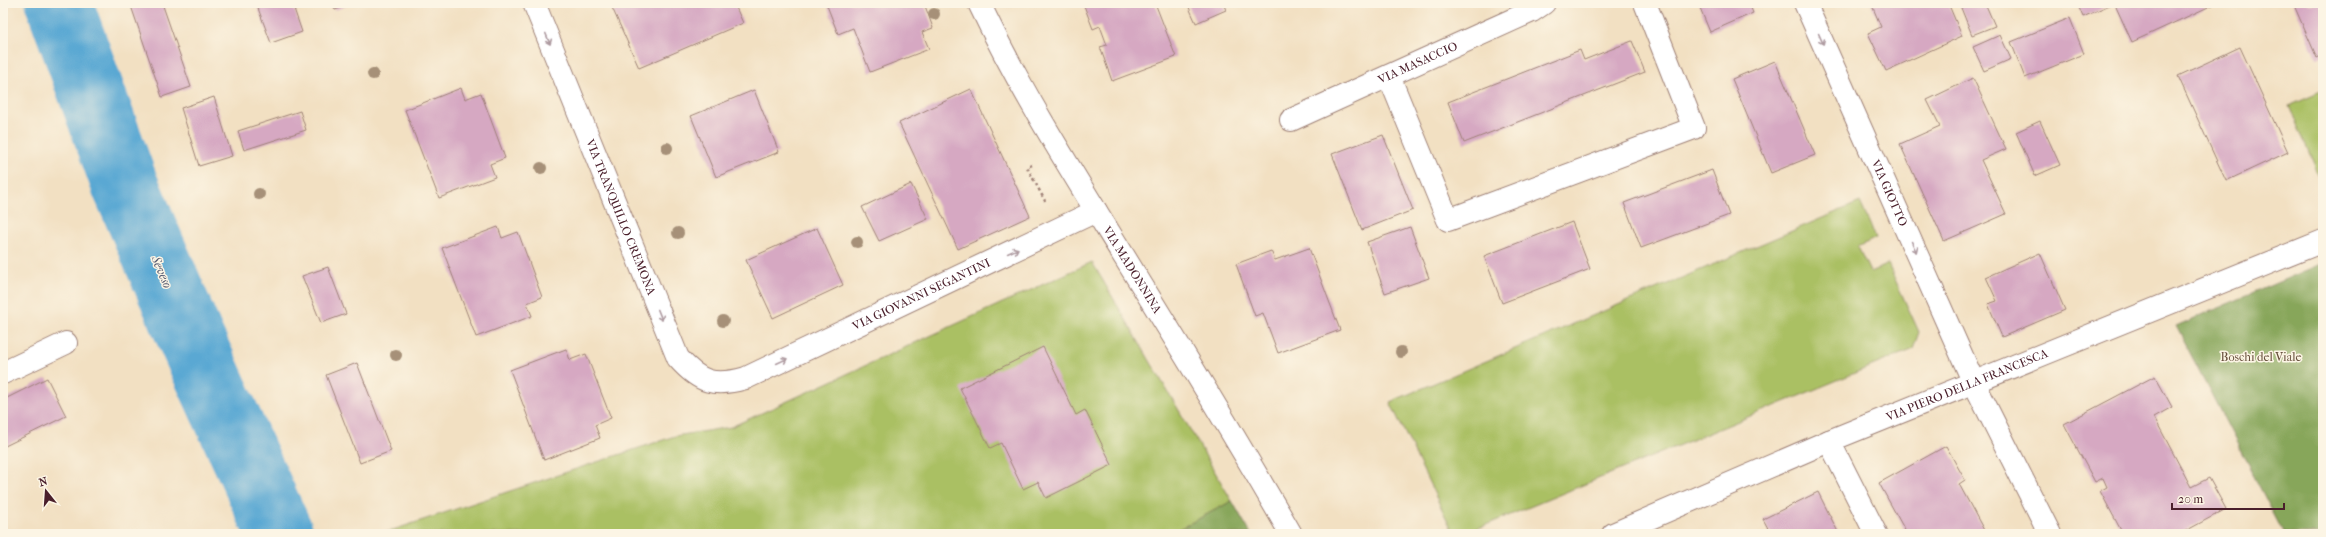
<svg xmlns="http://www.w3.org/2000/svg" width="2326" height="537" font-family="'IM FELL French Canon',serif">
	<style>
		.green { fill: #aac064; stroke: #7a7048 }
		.forest { fill: #87a65a; stroke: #686242 }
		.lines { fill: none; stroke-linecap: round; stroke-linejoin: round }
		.river { stroke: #5aa8d3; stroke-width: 67 }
		.building { fill: #d6a8c2 }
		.minor-casing { stroke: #9e8076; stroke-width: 24 }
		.path { stroke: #9e8076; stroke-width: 2.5; stroke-dasharray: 3 3; stroke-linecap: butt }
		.minor { stroke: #fff; stroke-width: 22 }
		.tree { fill: #a69078 }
		.oneway { stroke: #ae9aa0 }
		.labels { text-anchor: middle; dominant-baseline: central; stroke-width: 3; stroke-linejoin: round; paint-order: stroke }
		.street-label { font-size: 12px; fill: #4a1f2b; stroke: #fcf5e5 }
		.park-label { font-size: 12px; fill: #674f3c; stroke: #fcf5e5 }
		.water-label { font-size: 13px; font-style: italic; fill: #50566e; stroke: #fcf5e5 }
	</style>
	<rect width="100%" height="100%" fill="#fcf5e5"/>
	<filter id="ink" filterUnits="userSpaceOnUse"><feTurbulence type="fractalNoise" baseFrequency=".025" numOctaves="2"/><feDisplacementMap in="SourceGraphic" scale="8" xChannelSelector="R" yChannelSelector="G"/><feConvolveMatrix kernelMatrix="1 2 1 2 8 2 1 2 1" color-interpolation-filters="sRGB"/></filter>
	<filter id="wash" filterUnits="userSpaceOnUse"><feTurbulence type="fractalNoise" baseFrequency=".012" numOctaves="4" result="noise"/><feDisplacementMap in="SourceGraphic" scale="16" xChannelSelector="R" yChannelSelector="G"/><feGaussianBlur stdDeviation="0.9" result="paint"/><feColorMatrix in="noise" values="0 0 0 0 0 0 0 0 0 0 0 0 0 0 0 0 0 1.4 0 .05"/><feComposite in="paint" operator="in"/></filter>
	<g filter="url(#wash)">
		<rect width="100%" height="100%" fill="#f2e0c2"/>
		<path class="green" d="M2323,91V185L2289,106Z
			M1860,202L1876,238L1858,247L1870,272L1888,264L1919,332L1913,349L1464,534H1454L1390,402Z
			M1092,262L1232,501L1170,534H381L675,436L731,427Z"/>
		<path class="forest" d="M2323,263V534H2284L2176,326Z
			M1232,501L1251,534H1170Z"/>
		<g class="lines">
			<path class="river" d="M59,3L125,185L192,341L280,534"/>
		</g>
		<g id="blocks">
			<path class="building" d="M130,3H162L191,87L162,97Z
				M256,3H292L302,32L271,43Z
				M332,3H353L335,10Z
				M610,3H734L743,23L639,68Z
				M826,3H924L933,28L922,32L929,49L870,72L853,28L838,34Z
				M1083,3H1155L1176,57L1112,81L1100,47L1107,45L1100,26L1093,29Z
				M1187,3H1223L1226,10L1196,23Z
				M1698,3H1749L1753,13L1710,32Z
				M1871,3H1948L1962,36L1886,71L1868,33L1881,27Z
				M1959,3H1985L1995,26L1972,35Z
				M2077,3H2114L2083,17Z
				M2125,3H2217L2132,42L2116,7Z
				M2293,3H2323V55L2317,58Z
				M2070,18L2084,54L2025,78L2011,42Z
				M2000,35L2011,59L1984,71L1973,47Z
				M1632,41L1645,72L1464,143L1448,102L1580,50L1584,60Z
				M2240,47L2288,152L2226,181L2178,76Z
				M1775,61L1815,155L1771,173L1732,79Z
				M1973,78L2006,149L1981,160L2006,214L1944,241L1900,144L1940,126L1927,100Z
				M461,88L465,99L481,93L505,158L490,164L495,177L439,198L405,110Z
				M971,89L1030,216L958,249L899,123Z
				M754,90L779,152L716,177L691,116Z
				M214,97L232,156L199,166L181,108Z
				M300,111L306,130L244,150L238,131Z
				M2040,121L2060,165L2035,176L2016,132Z
				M1383,135L1413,210L1362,230L1332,154Z
				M1712,170L1729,215L1641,248L1624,203Z
				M911,184L928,219L879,241L862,207Z
				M1572,222L1590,269L1502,303L1484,256Z
				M498,227L502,238L518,232L542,297L527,303L532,316L476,337L442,248Z
				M1410,227L1429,278L1385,293L1367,242Z
				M817,228L843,285L773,318L746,260Z
				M1309,248L1340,330L1278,353L1263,313L1255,316L1236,264L1271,251L1275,260Z
				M2040,253L2065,310L2002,337L1988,304L1997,301L1986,277Z
				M328,267L346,314L321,323L302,276Z
				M1043,347L1076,415L1085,410L1112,465L1046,498L1038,482L1023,489L1001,443L990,448L960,388Z
				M566,349L570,360L586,354L611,418L595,425L600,438L544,460L510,370Z
				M357,363L391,451L360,463L326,375Z
				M2155,376L2172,407L2154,417L2191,487L2209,478L2226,509L2180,534H2123L2100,491L2107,487L2103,478L2095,482L2064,424Z
				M47,378L66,416L3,447V400Z
				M1946,446L1965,480L1959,484L1986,534H1907L1879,483Z
				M1818,492L1839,534H1771L1763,519Z"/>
		</g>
	</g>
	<g filter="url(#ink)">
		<use href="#blocks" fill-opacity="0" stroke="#9e8076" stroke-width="1"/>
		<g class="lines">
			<g class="minor-casing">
				<g id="minor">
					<path id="s1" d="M534,3L678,358C700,383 714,387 746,378L1096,211"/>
					<path id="s2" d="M979,3C1023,96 1079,183 1133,271C1187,358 1240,445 1291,534"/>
					<path id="s3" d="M1805,3L1974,383L2050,534"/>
					<path d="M1389,76L1448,220L1694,128L1645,3"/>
					<path id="s4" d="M1291,120L1532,11L1544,3"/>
					<path d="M3,373L66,343"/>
					<path d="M1829,441L1876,534"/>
					<path id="s5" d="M1613,534L1829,441L2323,241"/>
				</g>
			</g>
			<path class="path" d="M1032,165L1027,167L1045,201"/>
			<use href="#minor" class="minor"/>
		</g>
		<g class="tree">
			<circle cx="934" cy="14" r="6"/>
			<circle cx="373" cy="74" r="6"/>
			<circle cx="667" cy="148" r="6"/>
			<circle cx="541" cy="168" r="6"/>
			<circle cx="259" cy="194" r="6"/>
			<circle cx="678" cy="233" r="6"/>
			<circle cx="857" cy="242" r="6"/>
			<circle cx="723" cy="321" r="6"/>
			<circle cx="1401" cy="352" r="6"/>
			<circle cx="396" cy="355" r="6"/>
		</g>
		<defs><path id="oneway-shaft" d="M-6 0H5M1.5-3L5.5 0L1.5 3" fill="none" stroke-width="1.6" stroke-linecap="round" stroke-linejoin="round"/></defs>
		<g class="oneway">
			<use href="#oneway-shaft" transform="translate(548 39) rotate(68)"/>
			<use href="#oneway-shaft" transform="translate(1821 39) rotate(66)"/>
			<use href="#oneway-shaft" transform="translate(1914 247) rotate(66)"/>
			<use href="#oneway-shaft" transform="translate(1013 251) rotate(-25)"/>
			<use href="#oneway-shaft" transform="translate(660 315) rotate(68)"/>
			<use href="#oneway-shaft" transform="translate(782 361) rotate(-25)"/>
		</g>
	</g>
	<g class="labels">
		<g class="street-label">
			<text stroke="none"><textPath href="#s4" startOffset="139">VIA MASACCIO</textPath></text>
			<text stroke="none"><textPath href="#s3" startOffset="208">VIA GIOTTO</textPath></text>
			<text stroke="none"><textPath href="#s1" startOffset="231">VIA TRANQUILLO CREMONA</textPath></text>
			<text stroke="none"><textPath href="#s2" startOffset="308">VIA MADONNINA</textPath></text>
			<text stroke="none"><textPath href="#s1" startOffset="654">VIA GIOVANNI SEGANTINI</textPath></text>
			<text stroke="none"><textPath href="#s5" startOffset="384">VIA PIERO DELLA FRANCESCA</textPath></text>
		</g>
		<g class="park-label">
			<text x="2261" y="357">Boschi del Viale</text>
		</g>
		<g class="water-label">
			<text transform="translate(162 272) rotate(67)">Seveso</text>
		</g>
	</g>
	<rect width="2326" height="537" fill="none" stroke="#fcf5e5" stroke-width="16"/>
	<g transform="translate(46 491) rotate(343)" stroke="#fcf5e5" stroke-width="3" paint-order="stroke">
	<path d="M0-3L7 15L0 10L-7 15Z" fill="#4a1f2b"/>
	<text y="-6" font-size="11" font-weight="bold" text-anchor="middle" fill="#4a1f2b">N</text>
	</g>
	<path d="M2172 503v6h112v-6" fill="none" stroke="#4a1f2b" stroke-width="2"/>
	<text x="2178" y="503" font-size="12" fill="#4a1f2b" stroke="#fcf5e5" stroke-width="3" paint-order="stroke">20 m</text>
</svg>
